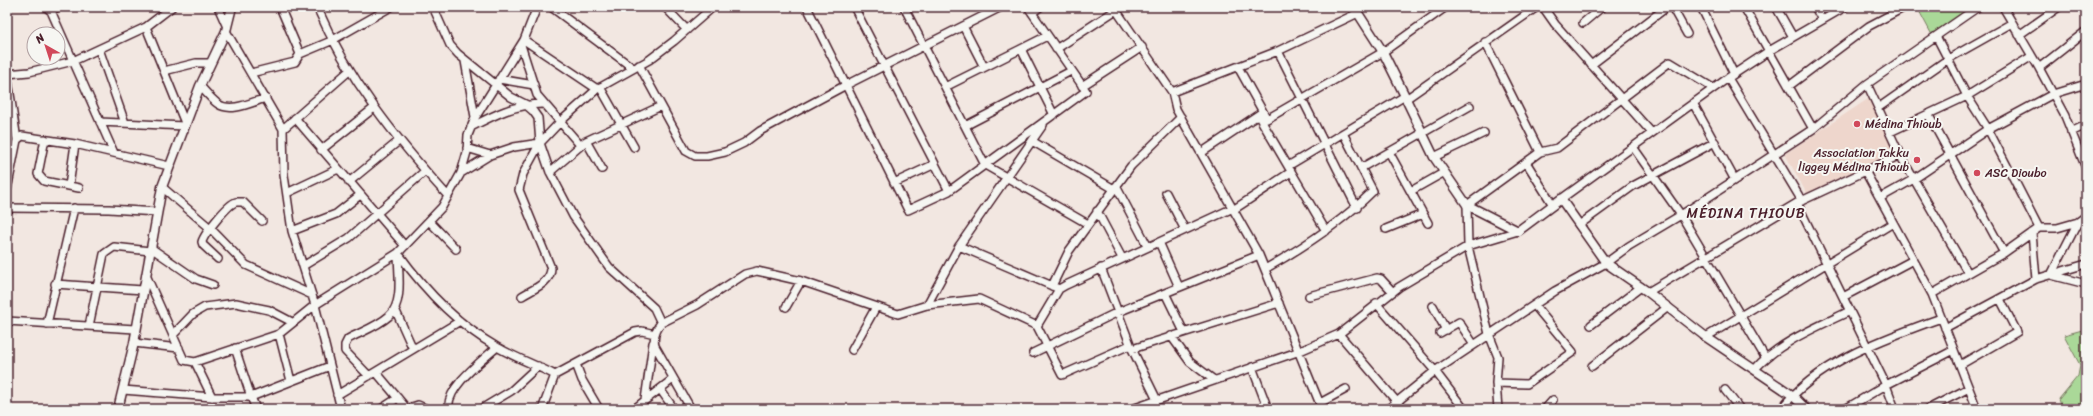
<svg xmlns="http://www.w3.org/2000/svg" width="2093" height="416" font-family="Sriracha,sans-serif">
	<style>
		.built { fill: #eed6cc }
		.green { fill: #aad898; stroke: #7a7c62 }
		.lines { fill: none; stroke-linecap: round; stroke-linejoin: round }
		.minor-casing { stroke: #4a1f2b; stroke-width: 10 }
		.tertiary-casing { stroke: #4a1f2b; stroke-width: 11 }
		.minor { stroke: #f6f6f2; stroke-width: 7 }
		.tertiary { stroke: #f6f6f2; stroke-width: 8 }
		.poi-dot { fill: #d1495b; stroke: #f6f6f2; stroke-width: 1.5 }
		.labels { text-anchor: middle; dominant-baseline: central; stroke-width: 4; stroke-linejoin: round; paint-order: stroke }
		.poi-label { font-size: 12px; fill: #4a1f2b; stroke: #f6f6f2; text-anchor: start }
		.quarter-label { font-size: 14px; letter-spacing: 1px; fill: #4a1f2b; stroke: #f6f6f2 }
	</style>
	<rect width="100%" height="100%" fill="#f2e7e1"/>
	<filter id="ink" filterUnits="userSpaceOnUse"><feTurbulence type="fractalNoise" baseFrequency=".025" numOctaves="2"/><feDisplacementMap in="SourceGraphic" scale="8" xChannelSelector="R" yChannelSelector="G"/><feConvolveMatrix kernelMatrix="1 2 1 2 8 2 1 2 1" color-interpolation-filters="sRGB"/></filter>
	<g filter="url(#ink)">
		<path class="built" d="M1871,97L1896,151L1807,194L1785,154Z"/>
		<path class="green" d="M1917,7H1973L1932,35Z
			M2086,329V409H2062L2059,399L2078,376L2080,365L2064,335Z"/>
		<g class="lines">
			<g class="minor-casing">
				<path id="minor" d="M46,7L51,11L58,7
					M218,7L227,27
					M280,7L300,54
					M317,7C348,79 396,139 448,196
					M433,7L450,45L458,54L511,97L525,104L533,111L538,118L540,143L550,172L573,216L609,267L654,308L661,323
					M551,7L633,68
					M665,7L687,30
					M807,7L908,210L949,191L1086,91L1028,7
					M854,7L949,191
					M904,7L985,165L1088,224
					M1114,7L1172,92L1176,109L1259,255L1322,409
					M1543,7L1555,24L1652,133
					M1672,7L1687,34
					M1701,7L1734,74
					M1744,7L1813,129
					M1776,7L1793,37
					M1815,7L1822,20
					M2003,7L2039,68L2065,116L2086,168
					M51,11L114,153
					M1032,13L1040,7
					M1583,23L1602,7
					M963,26L984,67
					M146,27L172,7
					M226,31L283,129L284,175L292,231L315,305L341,409
					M2019,35L2059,7
					M1936,36L1967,96L1988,129L2039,228
					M524,40L597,89
					M1485,42L1540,152
					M521,45L537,95L580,145
					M99,49L125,123
					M1021,49L1054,115
					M1056,49L1116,10
					M1278,51L1357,208
					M465,61L475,117
					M639,65L686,151L695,156H707L725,152L744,143L760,131L846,85L1001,7
					M1591,65L1667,7
					M1238,67L1267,119L1383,52L1446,7
					M2039,68L2086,31
					M164,71L196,63H210
					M251,73L295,62L300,54L331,41L391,7
					M7,74L29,72L73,61L146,27L185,123
					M1728,78L1802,201
					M499,79L534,85
					M1867,84L1900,155L1968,273
					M200,86C205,91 211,99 218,104C231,113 252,102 266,98
					M1082,86L1142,47
					M1789,86L1869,26L1905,7
					M600,87L634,147
					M945,87L1047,36
					M1172,92L1278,51L1358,13
					M1693,103L1735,180
					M1878,108L1948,59L2012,23
					M1928,114L2004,253
					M1258,115L1326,231
					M295,118L405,246
					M100,122L184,126
					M965,126L1071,71
					M471,127C494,115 515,104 543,104
					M283,129L349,71
					M1890,132L1967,96L2032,56
					M2071,132L2086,125
					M45,139L38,174L44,181L79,188
					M17,140L22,136L75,144L169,166
					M586,141L602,169
					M1032,141L1114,189
					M1633,147L1681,215L1765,357
					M467,148L490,155
					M321,150L374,108
					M1389,152L1428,223
					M1201,153L1261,113
					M1434,157L1484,133
					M1526,162L1553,205
					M1288,166L1405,96L1406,99L1537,7
					M1361,168L1470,106
					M1865,171L1932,294L1977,409
					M550,172L586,141L661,106
					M461,173L467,152L468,135L475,118L524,40L537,7
					M349,182L400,140
					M894,183L935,164
					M69,186L75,144
					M1116,186L1148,247
					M162,187L210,228L246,265L312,295
					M7,190L17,140L7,74
					M1411,191L1443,173
					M287,193L338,169
					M1166,193L1185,230
					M1880,198L1914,179L1988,129L2053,94L2086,84
					M1561,199L1728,78L1769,51L1845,7
					M1797,203L1886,385L1895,409
					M7,208L109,209L157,212
					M1233,210L1291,172
					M1097,211L1122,258
					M429,221L456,249
					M2078,222L2051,275L2086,284
					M1579,225L1633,186L1715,142
					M1386,229L1423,214
					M292,231L336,214L360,195
					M2032,233L2036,279
					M1159,242L1179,287
					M959,246L1057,288
					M151,248L196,279L213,285
					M218,259L203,245L202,242C204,234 228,204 236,202C236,202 242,202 243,202L262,221
					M303,266L349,238L425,171
					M1101,268L1132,349L1157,400
					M1265,269C1304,247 1341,223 1373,191L1343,133
					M146,275L184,360L195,362L279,334L315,305L398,253C424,289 458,325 497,347C516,358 536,365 555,375L635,332L642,331L655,334
					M55,284L143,290
					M1052,286L1069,251L1131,166L1181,117
					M1648,292L1797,203L1900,155
					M1165,293L1184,332
					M1932,294L2004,253L2039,228H2057L2078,222L2086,216
					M522,296C533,289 551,283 551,268L519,190L523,174L540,143
					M1309,296L1377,278L1381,279L1393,292
					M1843,297L1913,260
					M1376,303L1435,371L1464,409
					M927,305L959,246L1043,125
					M1433,306L1446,330
					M786,307L801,281
					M395,309L413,349
					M7,321L135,329
					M47,324L74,208
					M1591,325L1641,287
					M89,326L104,254L114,247L150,251
					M1037,326L1059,289L1066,285L1233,208
					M1945,328L2036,279L2086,264
					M1440,333L1459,322L1474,345
					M279,334L291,381
					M1339,334L1403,409
					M173,335L193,314L205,307L236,303L269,310L292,322
					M1171,336L1190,362L1214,380
					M1706,337L1893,223
					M134,343L179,348
					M235,348L251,397L330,366
					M1132,349L1279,303
					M852,350L876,307
					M1033,353L1118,312L1259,255
					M195,362L212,397
					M576,364L582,380L599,409
					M1960,365L2017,332L2000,299
					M1592,366L1668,307
					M1252,367L1268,409
					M1755,369C1779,342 1817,327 1850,311
					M376,372L407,409
					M369,376L345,351V345L348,339C361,332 378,326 389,316C404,303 398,272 398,253L442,207L461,173L490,155L514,147L540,143L560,122L597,89L649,60L674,41L713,7
					M1496,383L1527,384L1573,352L1535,306
					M660,389L674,409
					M123,390L212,397H251L256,409
					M1725,390L1740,409
					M337,395L460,321
					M645,400L653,343
					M1320,403L1346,389
					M543,407L555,375
					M381,409L398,398
					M406,409L418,405L427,409
					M449,409C445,388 483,360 497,347
					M481,409L511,391L538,366
					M634,409L673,379
					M691,409L655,346C653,337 655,330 661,323L697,305L745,274L757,271L801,281L898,314L927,305L979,299L1037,326L1062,375L1130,345
					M1132,409L1300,351L1339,334L1399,287L1468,246L1518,231
					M1388,409L1435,371L1555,291L1606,263L1629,246L1681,215L1813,129L1867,84L1978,7
					M1498,409L1496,383L1498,357L1489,334L1468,246L1467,205L1540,152L1557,148L1670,62L1713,88
					M1545,409L1553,400
					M1781,409C1820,360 1884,339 1941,318
					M1845,409L1886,385L1954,350
					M1928,409L1969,388"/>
			</g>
			<g class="tertiary-casing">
				<path id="tertiary" d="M1354,7L1383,52L1405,96
					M1406,99L1434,157L1467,205L1518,231L1561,199L1606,263L1648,292L1706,337L1792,395L1806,409
					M118,409L134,343L162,187L200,86L226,31L232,7"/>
			</g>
			<use href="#minor" class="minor"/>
			<use href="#tertiary" class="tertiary"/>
		</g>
	</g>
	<g class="poi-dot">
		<circle cx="1857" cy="124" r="4"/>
		<circle cx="1917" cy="160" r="4"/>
		<circle cx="1977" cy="173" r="4"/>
	</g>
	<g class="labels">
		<g class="poi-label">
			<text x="1865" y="124">Médina Thioub</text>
			<text x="1909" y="153" text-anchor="end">Association Takku<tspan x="1909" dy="14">liggey Médina Thioub</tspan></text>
			<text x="1985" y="173">ASC Dioubo</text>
		</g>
		<g class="quarter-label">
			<text x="1746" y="213">MÉDINA THIOUB</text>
		</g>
	</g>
	<rect width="2093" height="416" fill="none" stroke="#f6f6f2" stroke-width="24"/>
	<rect x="12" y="12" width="2069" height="392" fill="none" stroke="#4a1f2b" stroke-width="1.5" filter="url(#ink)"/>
	<g transform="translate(46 46) rotate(321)"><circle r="19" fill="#f6f6f2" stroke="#b1a0a2"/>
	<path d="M0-3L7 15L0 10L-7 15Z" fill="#d1495b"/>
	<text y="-6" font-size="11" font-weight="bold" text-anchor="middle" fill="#4a1f2b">N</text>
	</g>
</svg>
